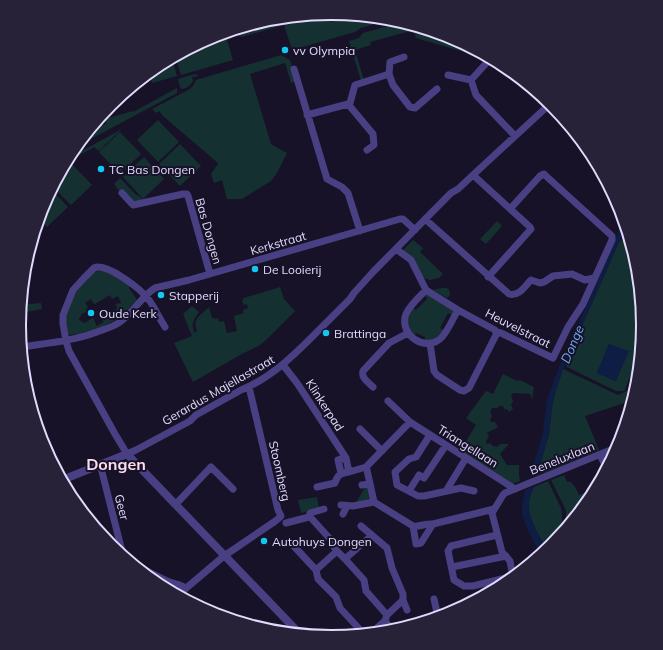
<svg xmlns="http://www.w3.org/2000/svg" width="663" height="650" font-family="Mulish,sans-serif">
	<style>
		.green { fill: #153031; fill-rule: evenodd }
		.water { fill: #0e1d44 }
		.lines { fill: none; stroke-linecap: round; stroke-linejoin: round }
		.minor { stroke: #484083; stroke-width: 7 }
		.tertiary { stroke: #484083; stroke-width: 8 }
		.poi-dot { fill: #13c7f0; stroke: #171227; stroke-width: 1.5 }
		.labels { text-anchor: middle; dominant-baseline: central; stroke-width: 4; stroke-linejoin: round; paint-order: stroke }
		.poi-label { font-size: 12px; fill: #e1dafd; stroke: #171227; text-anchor: start }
		.street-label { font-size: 12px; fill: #e1dafd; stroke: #171227 }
		.water-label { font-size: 13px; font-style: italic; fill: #6facf6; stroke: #171227 }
		.district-label { font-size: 16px; font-weight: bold; fill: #fddcee; stroke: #171227 }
		.rim { fill: none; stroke: #e1dafd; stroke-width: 2 }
	</style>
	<rect width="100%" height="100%" fill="#171227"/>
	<path class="green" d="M332,13L392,19L361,28L355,32L292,50L284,25L242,37L239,36L237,29L271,19Z
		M402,22L451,37L471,47L467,53L416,38L414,30L370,42L371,45L355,50L364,80L361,81L349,41L359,38L363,33Z
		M225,33L233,60L181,75L175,56L212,37Z
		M281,55L290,60L294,74V82L291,83L285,63L250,74L271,144L287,153L277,173L271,181L242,199H227L222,180L214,183L211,174L218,164V163L163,116L159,111L156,113L152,109L190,89L193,86L196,80Z
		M172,58L177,76L152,83L151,79L156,73L161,64Z
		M159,65C153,77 144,84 131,88Z
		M195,74L199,76L192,77L193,81C190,86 187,88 182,89L180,87L178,79Z
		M177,88V93L76,147L96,122L98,127L106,124L105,119L133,111V112Z
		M158,120L179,142L158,162L137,140Z
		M122,129L99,151L94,147C85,153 73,157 65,165L69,158Z
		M120,132L141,154L120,174L99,152Z
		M180,144L201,166L180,186L159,164Z
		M144,157L164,179L143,199L123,177Z
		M71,163L92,185L71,205L53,187L60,174Z
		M120,178L136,195H138L144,201L134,203L120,192L114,184Z
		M52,190L68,207L47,227L39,219L43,205Z
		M497,221L502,226L486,244L480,239Z
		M413,240L423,248L420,252L443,274L439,278L430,280L423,278L403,250Z
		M620,240L631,243L638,264L643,325L642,344L626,387L625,390L622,391H616L567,367L565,364ZM609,344L616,381L597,373Z
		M98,271H104L131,284L129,288L137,300L119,318L98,329L78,334L68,335L66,327V313L73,293L93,272ZM110,295L112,299L118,296V297L121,302V303L116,304L117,309L101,318V319H102V320L104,322L96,326V323H95V322L94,320L93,321L94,320L93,318L91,319V320L90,319L89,320V321H88L86,322V323L82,322H81V321L78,318H80L81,315V314H82L84,313V312V313L86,312V309L88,308L87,306H86L87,305L85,303L91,299L92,302H94L93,303L94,304H95Z
		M280,287L284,299L295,311L267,339L260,345L240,355L193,382L174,343L192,336L183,314L192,306L199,312C194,319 190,325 195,333L197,330C191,318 203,314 209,307L212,318H214V319L218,318L219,322L224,321L227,333L237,331L234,316L244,313L243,310L248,308L247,304L244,305L242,301L244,298Z
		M442,288H447L449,290L450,295L447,298L433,290Z
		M429,294L452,309L453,312L452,315L448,313L440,328L444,330L435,339L425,341V337L416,333L414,336C405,325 407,319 413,308L416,310L427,299L425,295Z
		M22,302L31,304L41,303L42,309L21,313Z
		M563,369L618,395L637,386L633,400L585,416L599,450L544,473L539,467L549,434L552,407L555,393Z
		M503,374L517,381L520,380L534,387L532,399L530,394L513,393L511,396L513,401L511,405L513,409L509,412L507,409L505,410L503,406H499L497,408H492L490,412L492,416L490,419L491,422H495L498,427C494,430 491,430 487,433L489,437L486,441L487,444L490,443L493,446L498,447L500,444H509L500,454L507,465H519V475L520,481L512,484L460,451L476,425L466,418L486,391L493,394Z
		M564,475L567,482H571L575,487L579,495L597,487L593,494L580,500L583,508L566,529V510L551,480Z
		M548,481L561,508L562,515V526L559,531V538L551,547L549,544L545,546C538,533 527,517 529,502C529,497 532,492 534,487Z
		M369,485L372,500L355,504L366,486Z
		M317,497L319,509L301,513L298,500Z"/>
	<path class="water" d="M624,218L626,226L563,369L555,393L552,407L549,434L538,472L534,473L531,472L538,450L543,433L547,400L559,367L593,292Z
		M609,344L629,351L616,381L597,373Z
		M534,487C532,492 529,497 529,502C527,517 540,537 547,550L541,555C535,544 523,523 522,512C521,505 524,497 525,490Z"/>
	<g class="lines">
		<path class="minor" d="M491,58L471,80L476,95L515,136
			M294,69L327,179L342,187L348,193L360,231
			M389,74L390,62L404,57
			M448,75L471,80
			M348,104L350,103L355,85L389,74L393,85L410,107L415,108L437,89
			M307,115L348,104L373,134L374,145L367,150
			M473,175L530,227L531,229L488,277
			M122,193L133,205L183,194H187L188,196L210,274
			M425,219L509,294C519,297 525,286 531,280L540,283L544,282L553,276L572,274L585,280L594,278
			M396,249L411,260L426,290L458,310C453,318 449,329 442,337C427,354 398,335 406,314C410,305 419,297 426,290
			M458,310L495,330L496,332L501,333L553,358L568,327L583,304L612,240V236L546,176L544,174L540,176L510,209
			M165,327C159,318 155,308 149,300C141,289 106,262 94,268L84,278L73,290L63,315V324L66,341L69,351L115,434L127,454L136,450L190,421L196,415L241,390C269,379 291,358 312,337C325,324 337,312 350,299L354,293L373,272L447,197L451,193L458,189L473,175L551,103
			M430,343L434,371L437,375L460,390L464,391L469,388L496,335V332
			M22,347C47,343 73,341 97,332C105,329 113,327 120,322C133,313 141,297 155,288L189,280L400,219H403L415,230
			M283,365L297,383L346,458L349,472L366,467
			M373,387C368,382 361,378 363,371L389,343L408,333
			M388,401L410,422L515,489
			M360,429L382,451
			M430,435L416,457L409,459L395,472L397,485L418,496H424L461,488L474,491
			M600,455L607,469
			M100,464L123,555
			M366,467L410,422
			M341,473L338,460L346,458
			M362,485L370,484
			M317,487L335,483C337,475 341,473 349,472
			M409,491L419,475L424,478L446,445
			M446,491L466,458
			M374,502L413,526L416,544L421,543L433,524L494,509
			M176,504L211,467L233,489
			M341,505L353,506L374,502L367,470L366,467
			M343,514L347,506
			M312,519L332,541L334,547L337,551
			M286,523L309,517L310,513L324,509
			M361,526L387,548L392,568L403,594V600L387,615L385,621
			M413,526C420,527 426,523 433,524
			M497,535L451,546L448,551L454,580L464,586H473L513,576
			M291,543L316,570L318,579L336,597L340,608L364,634
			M345,559L364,580L366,591L387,615
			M130,561C142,569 154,575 167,581C173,584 180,584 185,588
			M452,567L506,556
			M316,570L337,551L345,559L372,535
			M513,577L510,561L502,552L492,513L503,495L505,493L618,447
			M178,595L224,556L274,522L279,518L281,516L278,510L249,387
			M434,599L438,617
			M403,600L407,610
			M371,633L385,621L393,631"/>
		<path class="tertiary" d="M62,480L127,454L300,634"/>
	</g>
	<g class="poi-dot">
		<circle cx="285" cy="50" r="4"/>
		<circle cx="101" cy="169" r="4"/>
		<circle cx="255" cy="269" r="4"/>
		<circle cx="161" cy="295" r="4"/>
		<circle cx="91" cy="313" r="4"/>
		<circle cx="326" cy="333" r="4"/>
		<circle cx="264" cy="541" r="4"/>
	</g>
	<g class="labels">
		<g class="poi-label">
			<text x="293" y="50">vv Olympia</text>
			<text x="109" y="169">TC Bas Dongen</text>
			<text x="263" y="269">De Looierij</text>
			<text x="169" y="295">Stapperij</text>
			<text x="99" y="313">Oude Kerk</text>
			<text x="334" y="333">Brattinga</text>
			<text x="272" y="541">Autohuys Dongen</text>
		</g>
		<g class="street-label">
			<text transform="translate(209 231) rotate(74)">Bas Dongen</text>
			<text transform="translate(278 243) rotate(-16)">Kerkstraat</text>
			<text transform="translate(518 328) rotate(27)">Heuvelstraat</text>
			<text transform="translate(218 390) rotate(-30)">Gerardus Majellastraat</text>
			<text transform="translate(325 405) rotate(57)">Klinkerpad</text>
			<text transform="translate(468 446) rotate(32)">Triangellaan</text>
			<text transform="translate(562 458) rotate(-22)">Beneluxlaan</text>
			<text transform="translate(280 471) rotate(77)">Stoomberg</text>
			<text transform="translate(122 507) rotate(76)">Geer</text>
		</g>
		<g class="water-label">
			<text transform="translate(572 344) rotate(-67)">Donge</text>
		</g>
		<g class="district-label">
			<text x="116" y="464">Dongen</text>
		</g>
	</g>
	<path d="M0 0H663V650H0ZM26 325a305 305 0 1 1 610 0a305 305 0 1 1-610 0Z" fill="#272238" fill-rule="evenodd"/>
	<path class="rim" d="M26 325a305 305 0 1 1 610 0a305 305 0 1 1-610 0Z"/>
</svg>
